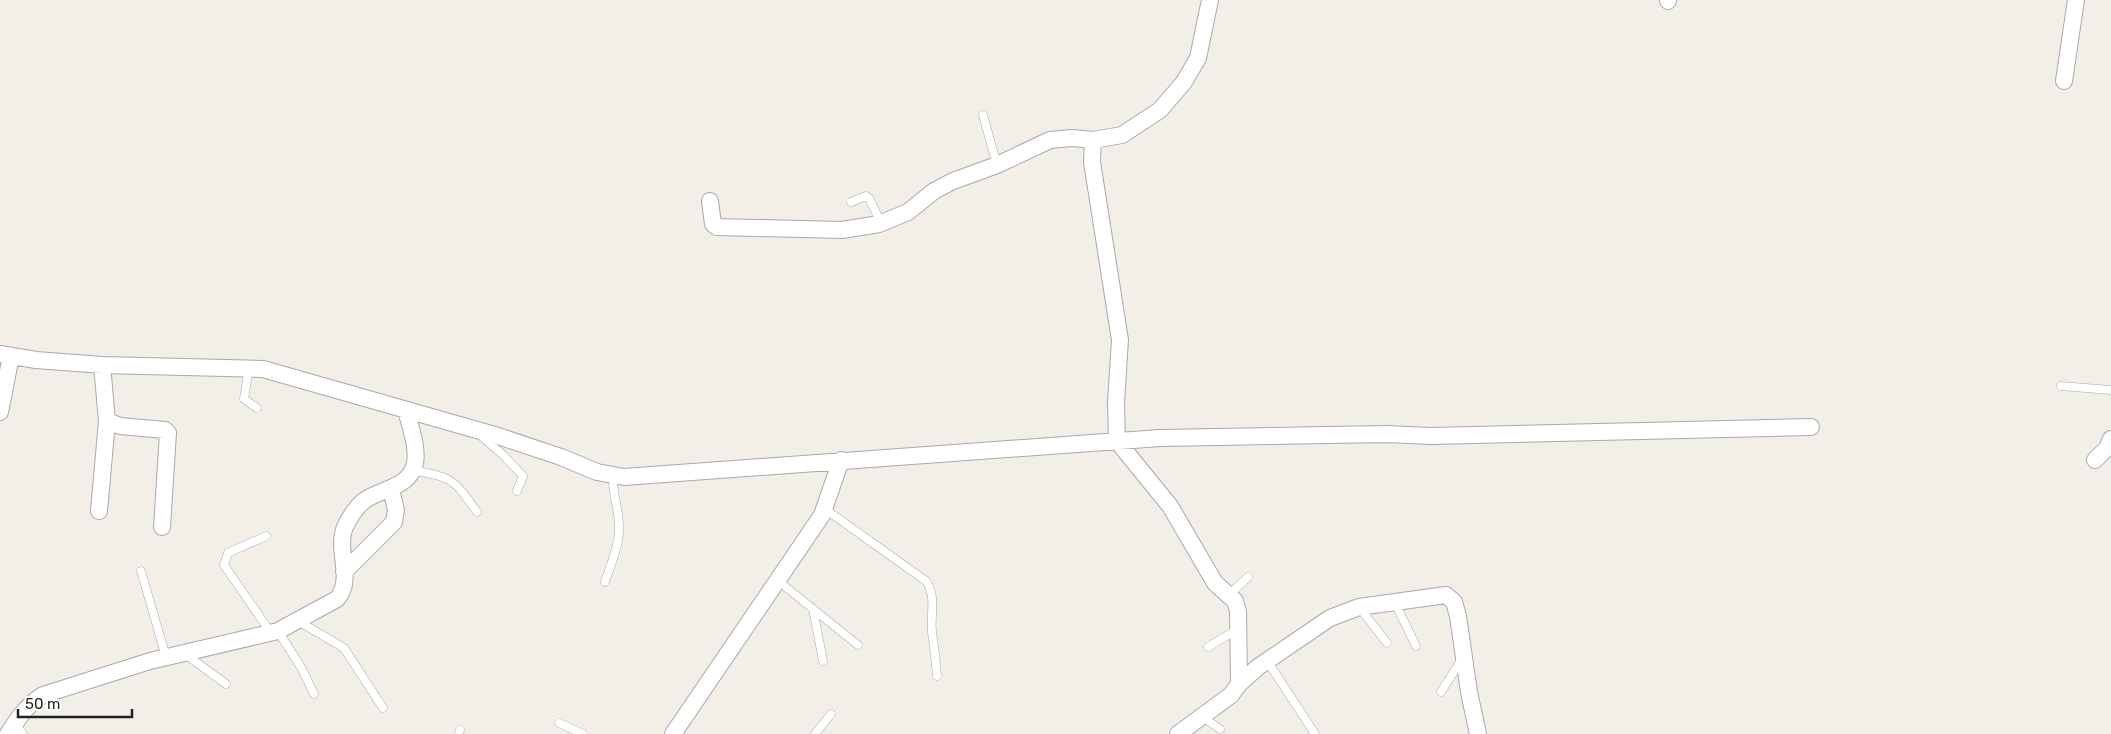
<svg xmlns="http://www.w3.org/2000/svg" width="2111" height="734" font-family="Rubik,sans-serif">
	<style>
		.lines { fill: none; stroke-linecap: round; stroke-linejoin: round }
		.service-casing { stroke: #a9a9a9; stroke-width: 9 }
		.minor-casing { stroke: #a9a9a9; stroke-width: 18 }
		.service { stroke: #fff; stroke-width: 8 }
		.minor { stroke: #fff; stroke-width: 16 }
	</style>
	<rect width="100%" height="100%" fill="#f2efe9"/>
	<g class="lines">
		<g class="service-casing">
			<path id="service" d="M983,115L997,165
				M851,202L866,196L869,198L881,223
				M249,368L244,399L257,408
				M2061,386L2111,390
				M479,434L502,454L523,476L517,491
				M412,470C453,478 453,478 477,512
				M825,509L926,581C937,597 930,614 932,632C934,647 936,661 937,676
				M266,536L228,553L224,565L271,633
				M141,571L166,657
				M777,580L858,645
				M605,582C610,566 619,547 619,530C620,511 612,495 613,476
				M1229,595L1248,577
				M1394,601L1416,646
				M1359,607L1387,643
				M813,609L823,661
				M298,621L344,648L383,708
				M278,631L302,669L314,694
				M1208,647L1238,629
				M185,654L226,684
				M1268,662L1315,734
				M1441,692L1462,659
				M1201,716L1220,729
				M559,723L583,734
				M15,724L23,734
				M459,734L460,730
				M815,734L831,714"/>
		</g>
		<g class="minor-casing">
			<path id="minor" d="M1210,0L1198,58L1184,82L1160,110L1122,135L1093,140L1092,162L1120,340L1116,402L1117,441L1170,506L1215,583L1235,601L1238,611L1239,684
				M1668,1V0
				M2064,81L2076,0
				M710,201L713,224L717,227L842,230L879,224L908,212L934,191L953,181L997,165L1050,140L1072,138L1093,140
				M0,354L36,360L102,365L263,369L498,436L561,457L597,472L624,477L1160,438L1386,434L1431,436L1811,427
				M0,412L11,356
				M107,421L120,426L165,430L168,433L162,527
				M2095,460L2107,448L2111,439
				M99,511L107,421L102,365
				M344,572L394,522L396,510L391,489
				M8,734C18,718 27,705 43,695L150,661L278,631L337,599C355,579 334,547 346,525C350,517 357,506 365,500C381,489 411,487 415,463C418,447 410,426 406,410
				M673,734L822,515L841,460
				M1178,734L1231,695L1239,684L1258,667L1330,618L1359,607L1446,595L1454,602L1458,616L1469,692L1478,734"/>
		</g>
		<use href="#service" class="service"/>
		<use href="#minor" class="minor"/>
	</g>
	<path d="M18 709v8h114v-8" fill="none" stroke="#222222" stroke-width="2.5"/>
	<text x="25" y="709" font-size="15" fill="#222222" stroke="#ffffff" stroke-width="4" paint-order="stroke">50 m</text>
</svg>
